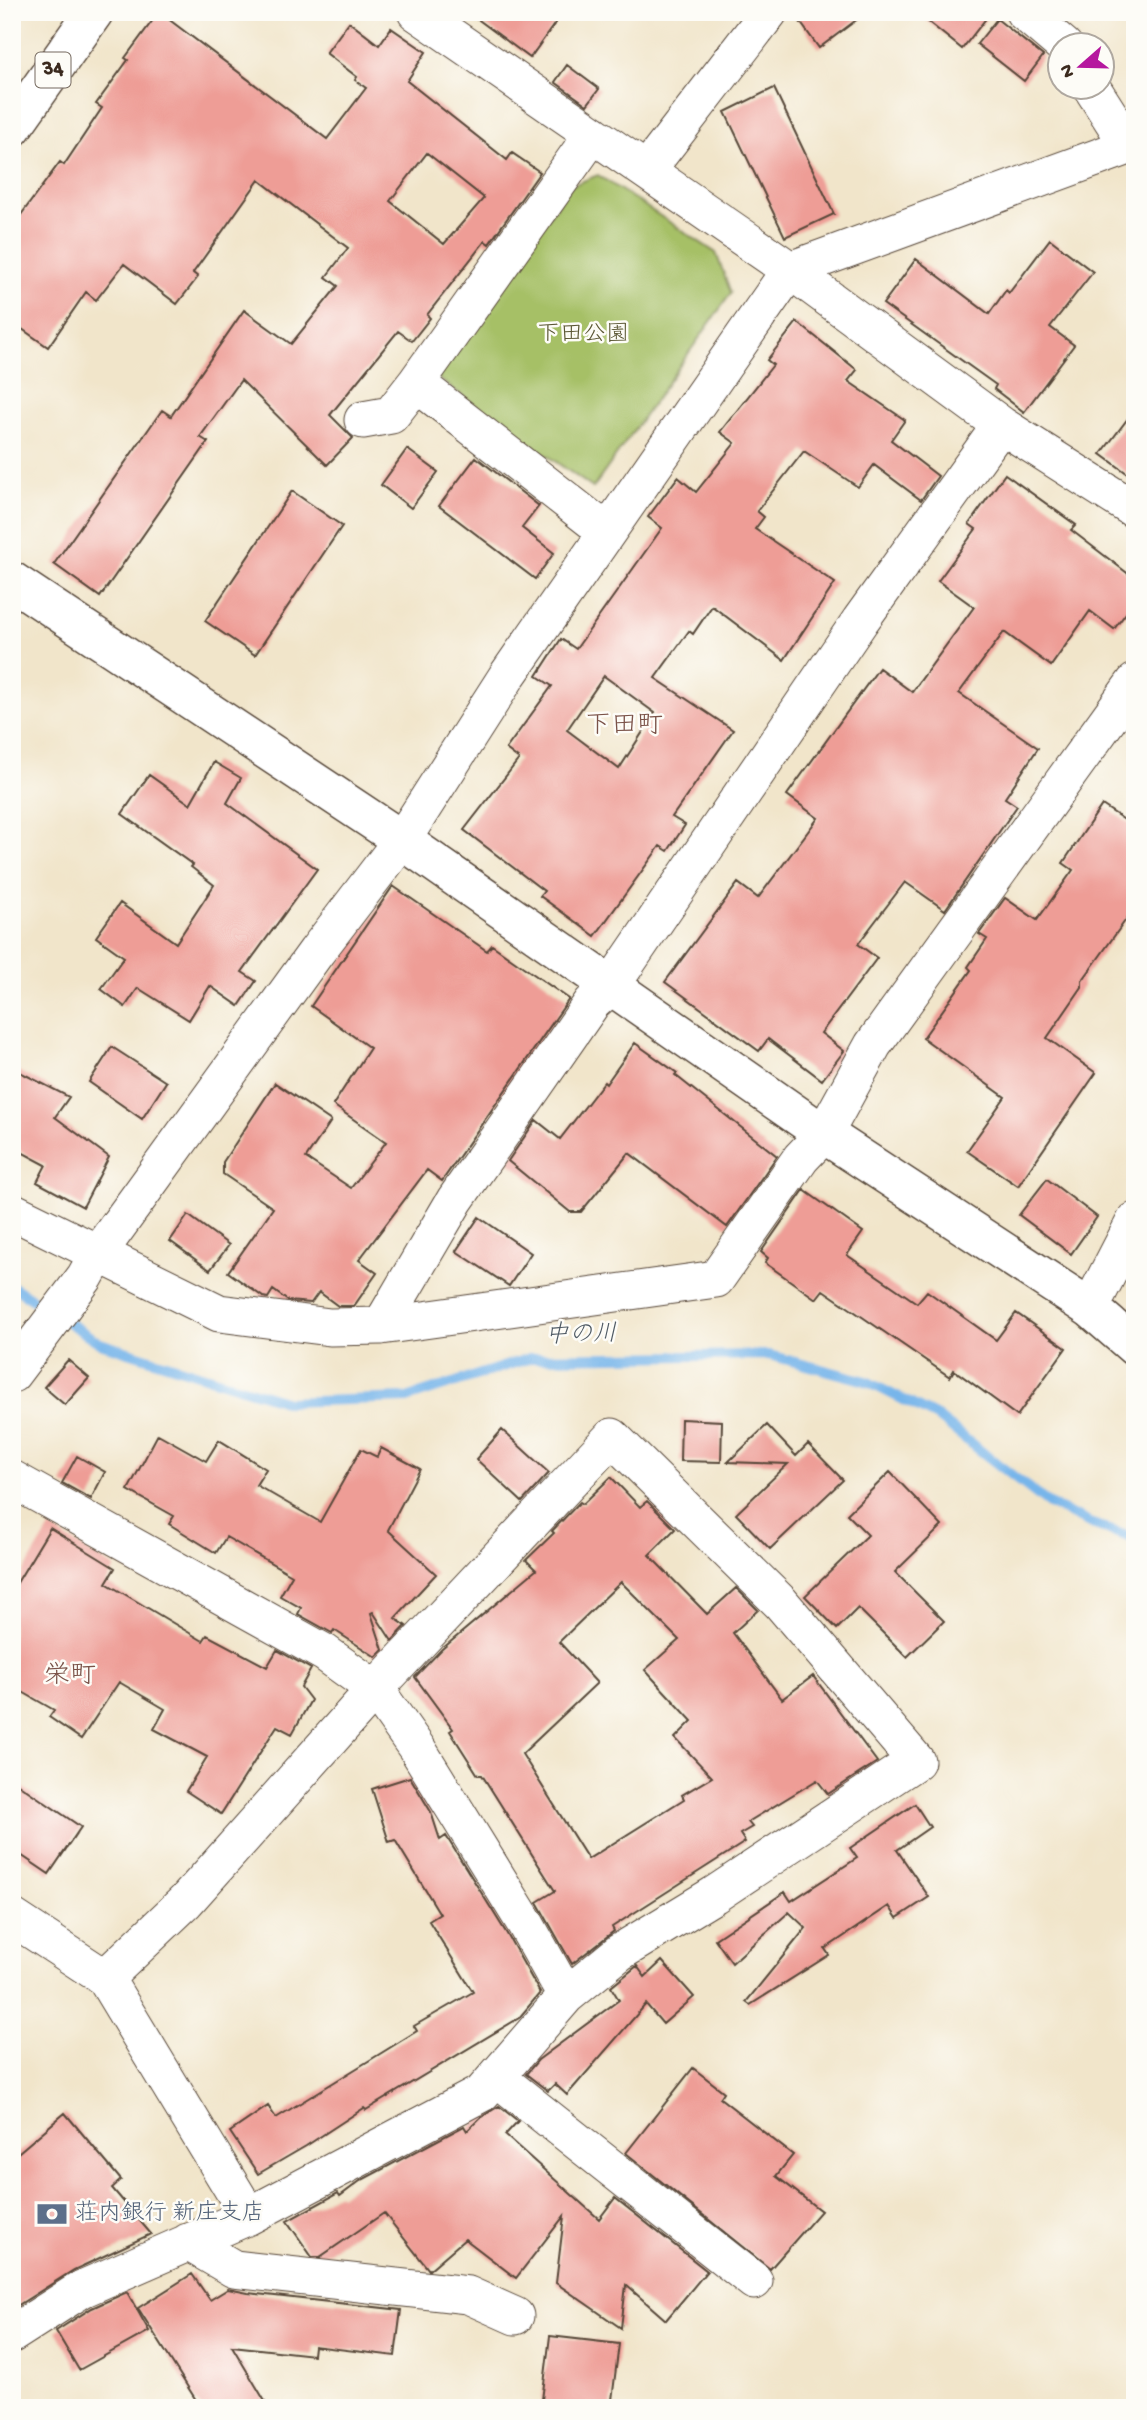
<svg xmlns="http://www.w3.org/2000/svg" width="1147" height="2420" font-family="'Gochi Hand','Klee One',sans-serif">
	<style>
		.green { fill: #a6c066; stroke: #707542; stroke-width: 2 }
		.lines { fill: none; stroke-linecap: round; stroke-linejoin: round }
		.stream { stroke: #77b5ea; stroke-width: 10 }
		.building { fill: #ee9d96; fill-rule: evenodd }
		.street-casing { stroke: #564638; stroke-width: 39 }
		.secondary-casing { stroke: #564638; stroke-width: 41 }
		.primary-casing { stroke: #564638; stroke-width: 41 }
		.street { stroke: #fff; stroke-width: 37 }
		.secondary { stroke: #fff; stroke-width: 38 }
		.primary { stroke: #fff; stroke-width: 38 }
		.labels { text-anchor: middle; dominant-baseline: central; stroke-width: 5; stroke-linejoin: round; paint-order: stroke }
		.shield { fill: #fdfcf7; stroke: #75695f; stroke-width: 2 }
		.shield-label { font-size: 21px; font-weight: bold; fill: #3b2a1e }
		.park-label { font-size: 23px; fill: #5b5734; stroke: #fdfcf7 }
		.service-label { font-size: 23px; fill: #4e5e75; stroke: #fdfcf7; text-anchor: start }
		.water-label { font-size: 24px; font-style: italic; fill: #505b65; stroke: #fdfcf7 }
		.quarter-label { font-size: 26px; fill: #7a5248; stroke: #fdfcf7 }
	</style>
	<rect width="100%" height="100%" fill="#fdfcf7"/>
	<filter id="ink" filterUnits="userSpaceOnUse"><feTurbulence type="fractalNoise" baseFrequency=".0143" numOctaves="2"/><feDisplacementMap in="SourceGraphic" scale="14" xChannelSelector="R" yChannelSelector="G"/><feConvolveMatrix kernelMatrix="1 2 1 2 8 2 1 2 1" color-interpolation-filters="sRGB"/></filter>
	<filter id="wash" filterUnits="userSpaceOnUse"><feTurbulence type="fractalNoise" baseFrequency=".00686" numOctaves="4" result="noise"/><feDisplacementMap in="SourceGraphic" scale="28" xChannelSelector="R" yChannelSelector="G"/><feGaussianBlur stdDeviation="1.57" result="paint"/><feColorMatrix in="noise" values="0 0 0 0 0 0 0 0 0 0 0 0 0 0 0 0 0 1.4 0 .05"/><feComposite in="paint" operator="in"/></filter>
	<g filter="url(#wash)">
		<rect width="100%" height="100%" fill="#f1e5ca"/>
		<path class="green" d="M598,175L716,253L731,293L593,488L436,377L570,186Z"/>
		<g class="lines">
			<path class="stream" d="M12,1286L100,1343L287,1402L407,1398L530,1358L769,1355L866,1381L937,1417L1049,1504L1092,1524L1135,1539"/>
		</g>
		<g id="blocks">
			<path class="building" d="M159,12L327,139L366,88L355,80L357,77L326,53L349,22L379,45L391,28L426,52L407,81L507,160L512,153L540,172L489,244L485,241L427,315L430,318L412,341L398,331L330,415L353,438L327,465L241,380L200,437L208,442L100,597L54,564L162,410L171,416L244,310L291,344L338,286L326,277L348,248L259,180L193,273L198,277L177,304L124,264L96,300L86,292L48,347L12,322V227L60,162L64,165L102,108L96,104L128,60L125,58ZM427,153L484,198L444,244L390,201Z
				M468,12H563L530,58Z
				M793,12H867L819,48Z
				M916,12H991L962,49Z
				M997,19L1043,56L1024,81L977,44Z
				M567,65L599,89L587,105L555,82Z
				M774,88L834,214L785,237L725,112Z
				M1050,239L1093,272L1050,327L1074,345L1024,412L994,389L996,385L883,304L916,259L989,314L1006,290L1009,293Z
				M797,322L857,370L848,381L905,420L891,440L938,476L921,500L874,465L858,487L804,451L757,511L764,517L755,529L835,583L784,660L712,606L693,634L689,631L655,678L733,730L672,817L685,825L668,851L660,846L595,936L540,896L544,891L464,830L519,759L506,749L552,686L537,676L561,639L576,649L662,528L648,517L678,477L696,492L735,443L720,432L773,365L767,360ZM604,676L655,713L619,769L567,730Z
				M1135,409V479L1101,454Z
				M407,449L438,472L411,508L381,485Z
				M476,457L539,506L522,528L554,553L535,579L439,506Z
				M1005,474L1076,525L1071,530L1135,579V601L1114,629L1090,611L1051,666L1004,632L959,693L1038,748L1005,798L1017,806L945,910L905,882L858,944L877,958L821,1033L844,1051L822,1080L768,1039L759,1051L665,982L738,883L758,898L818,818L787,795L879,668L912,692L974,607L938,581L976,529L969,524Z
				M292,491L342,526L255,655L205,621Z
				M214,762L241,778L227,803L317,869L242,972L256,981L239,1006L210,986L189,1020L138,988L125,1007L101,989L124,957L96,937L120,903L176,943L214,885L191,867L193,865L122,814L149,775L190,804Z
				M1102,805L1135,827V907L1082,981V987L1047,1038L1096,1073L1018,1186L967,1151L1005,1097L923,1038L971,970L968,967L987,939L979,934L1005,898L1037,920L1073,870L1063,863Z
				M393,886L487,951L492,945L569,999L442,1181L427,1170L359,1260L377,1273L354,1306H338L319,1292L311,1303L288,1301L273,1290L268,1298L263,1297L228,1272L273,1208L223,1174V1162L275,1083L331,1121L306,1158L351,1188L386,1142L333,1105L370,1048L311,1006Z
				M635,1043L677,1073L675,1075L777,1156L727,1227L629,1153L581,1212H570L508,1161L536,1120L560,1139L604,1082L606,1084Z
				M112,1047L166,1082L142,1119L89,1082Z
				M12,1068L69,1097L55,1117L109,1157L83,1207L37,1182L46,1165L12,1147Z
				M1047,1179L1097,1217L1071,1254L1019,1215Z
				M804,1190L863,1232L847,1255L917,1303L927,1291L996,1340L1016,1313L1066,1348L1017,1416L954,1370L950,1377L823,1290L816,1299L765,1263L768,1258L761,1252Z
				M188,1215L229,1245L210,1270L170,1241Z
				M479,1217L531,1253L509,1286L456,1251Z
				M68,1360L89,1378L65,1405L44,1387Z
				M681,1419L722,1421L721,1462L680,1461Z
				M767,1425L796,1456L808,1444L843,1480L770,1549L736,1514L788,1464L728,1462Z
				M502,1430L549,1473L522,1502L476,1459Z
				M158,1434L206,1461L219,1440L266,1469L256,1485L320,1522L361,1449L377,1457L381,1448L420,1469L388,1530L436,1574L395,1618L406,1626L392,1641L373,1612L371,1613L383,1650L376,1657L334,1630L332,1633L298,1614L301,1608L280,1596L292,1575L226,1537L216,1553L169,1524L174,1516L128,1490Z
				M77,1456L105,1472L91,1499L62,1483Z
				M890,1472L942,1526L895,1572L944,1621L907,1657L858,1608L837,1629L805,1596L868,1535L847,1514Z
				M611,1477L640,1507L647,1501L675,1529L649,1555L707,1614L736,1588L758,1610L733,1633L782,1699L813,1676L877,1762L828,1794L817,1780L748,1822L752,1827L740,1834L745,1842L612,1927L614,1931L572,1964L537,1902L555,1891L482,1775H478L450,1731L453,1729L415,1677L442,1649L536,1570L526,1560L554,1533L552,1531L580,1502L583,1504ZM621,1582L679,1640L645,1670L692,1721L675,1738L712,1777L682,1795L684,1799L588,1859L522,1754L597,1683L559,1642Z
				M50,1528L115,1568L106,1583L203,1641L207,1635L267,1667L277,1650L311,1669L301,1687L311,1700L292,1734L277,1726L221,1814L186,1791L207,1757L154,1729L165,1709L119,1682L81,1739L49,1717L54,1710L12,1686V1591Z
				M410,1777L431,1812L440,1840L446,1836L507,1934L540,1993L519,2018L366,2110L364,2108L306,2146L258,2174L230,2132L268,2106L276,2118L417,2031L414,2026L473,1992L429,1921L440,1914L395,1840L389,1842L372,1789Z
				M12,1780L81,1827L49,1874L12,1849Z
				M915,1804L930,1827L897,1850L929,1897L897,1918L889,1906L825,1949L829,1955L750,2005L746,2002L806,1928L789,1912L732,1963L715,1939L785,1892L791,1901L857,1858L850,1848Z
				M662,1961L694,1997L663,2024L646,2004L567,2095L555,2084L548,2091L526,2074L538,2060L619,2000L611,1987L637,1966L645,1977Z
				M693,2068L724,2092L720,2098L793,2155L776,2176L821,2211L770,2269L626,2153Z
				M499,2106L518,2121L505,2135L599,2219L615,2198L707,2271L666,2320L626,2285L621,2328L556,2283L564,2216L516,2278L465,2239L429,2270L384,2213L320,2257H312L287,2221L338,2193L340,2196L360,2181L464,2126L467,2131L480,2118Z
				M65,2113L121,2180L112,2188L151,2234L74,2270L12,2309V2158Z
				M192,2274L210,2300L228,2289L248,2293L401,2310L395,2356L314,2346L313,2355L232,2346L269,2408H201L138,2308Z
				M127,2292L149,2331L79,2370L56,2331L92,2308Z
				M550,2336L619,2344L611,2408H541Z"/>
		</g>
	</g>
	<g filter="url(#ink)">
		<use href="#blocks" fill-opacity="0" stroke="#564638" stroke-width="2"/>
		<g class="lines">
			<g class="street-casing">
				<path id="street" d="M416,12L790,270L1001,425L1135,510
					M1024,12L1064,46
					M647,170L769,12
					M416,383L607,532
					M363,420L391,415L416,383L593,134
					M12,1211L219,1313L330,1327L381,1326L716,1279L801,1158L824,1134L873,1045L1135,682
					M1090,1308L1135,1221
					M381,1326L455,1200L592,1003L611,986L860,621L1001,425
					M12,1374L85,1277L99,1252L317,951L402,840L507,676L790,270L1129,146L1092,88
					M12,1479L325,1653L375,1689L418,1750L525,1923L566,1996
					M12,1917L105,1978L186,1901L375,1689L612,1437L781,1603L916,1761L714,1895L620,1952L566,1996L482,2093L249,2216L82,2289L12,2334
					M105,1978L249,2216
					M496,2077L754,2281
					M188,2242L234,2269L468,2295L515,2316"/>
			</g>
			<g class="secondary-casing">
				<path id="secondary" d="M12,581L402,840L824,1134L1090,1308L1135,1347"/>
			</g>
			<g class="primary-casing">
				<path id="primary" d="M12,128L94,12"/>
			</g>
			<use href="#street" class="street"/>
			<use href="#secondary" class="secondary"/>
			<use href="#primary" class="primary"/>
		</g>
	</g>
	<defs>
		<g id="bank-bare" transform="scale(2.415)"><path d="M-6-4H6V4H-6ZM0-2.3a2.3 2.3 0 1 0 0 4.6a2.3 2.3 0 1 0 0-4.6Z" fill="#5c6f8a" stroke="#fdfcf7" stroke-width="2.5" paint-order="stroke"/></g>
	</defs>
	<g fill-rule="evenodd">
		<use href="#bank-bare" x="52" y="2214"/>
	</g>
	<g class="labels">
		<rect class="shield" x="35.5" y="52.5" width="35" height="35" rx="5"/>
		<g class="shield-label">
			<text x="53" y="70">34</text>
		</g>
		<g class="park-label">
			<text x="583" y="335">下田公園</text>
		</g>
		<g class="service-label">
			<text x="75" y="2214">荘内銀行 新庄支店</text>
		</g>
		<g class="water-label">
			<text transform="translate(581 1336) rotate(-1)">中の川</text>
		</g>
		<g class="quarter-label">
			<text x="624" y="727">下田町</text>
			<text x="70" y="1677">栄町</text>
		</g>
	</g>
	<rect width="1147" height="2420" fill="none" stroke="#fdfcf7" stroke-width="42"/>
	<g transform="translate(1081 66) rotate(250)"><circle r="33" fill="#fdfcf7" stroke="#afa8a0" stroke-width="2"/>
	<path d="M0-5L12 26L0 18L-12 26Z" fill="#b5179e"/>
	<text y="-10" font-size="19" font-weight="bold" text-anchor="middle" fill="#3b2a1e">N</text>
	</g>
</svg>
